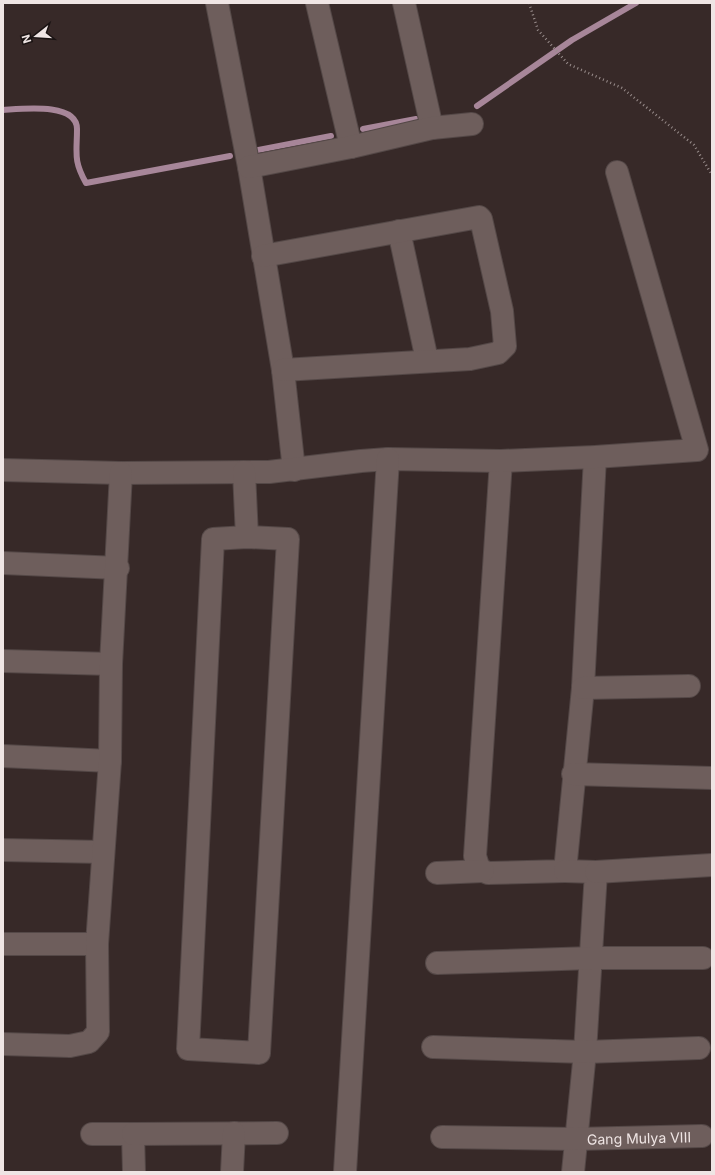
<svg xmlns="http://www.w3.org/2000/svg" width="715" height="1175" font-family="Inter,sans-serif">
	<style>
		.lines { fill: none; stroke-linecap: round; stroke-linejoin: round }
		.stream { stroke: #a78699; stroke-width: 6 }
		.minor-casing { stroke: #544847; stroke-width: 24 }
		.path { stroke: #998d8c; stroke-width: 2.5; stroke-dasharray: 1 3; stroke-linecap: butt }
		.minor { stroke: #6e5e5c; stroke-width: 22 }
		.labels { text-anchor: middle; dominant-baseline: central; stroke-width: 3; stroke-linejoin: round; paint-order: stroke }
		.street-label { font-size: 14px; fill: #efe5e4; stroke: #1a1313 }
	</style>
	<rect width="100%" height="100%" fill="#372928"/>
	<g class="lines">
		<path class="stream" d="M477,106L572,40L636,3
			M3,110C21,109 77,102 77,129C77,153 73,160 86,183L230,156
			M363,129L416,119
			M253,151L331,136"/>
		<g class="minor-casing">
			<g id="minor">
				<path d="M217,3L249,167L283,370L294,470"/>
				<path d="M317,3L351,147"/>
				<path d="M404,3L432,128"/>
				<path d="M249,167L351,147L432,128L472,124"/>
				<path d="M399,231L427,360"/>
				<path d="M263,256L479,217L481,219L502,311L505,346L498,353L470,359L283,370"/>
				<path d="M501,461L475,856L479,869L488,873L565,871L583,688L595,457"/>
				<path d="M3,470L121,473L269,472L361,461L388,459L501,461L595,457L697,450L617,172"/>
				<path d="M244,472L247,537L213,539L188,1049L259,1053L288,539L247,537"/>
				<path d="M3,563L118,568"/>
				<path d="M3,661L111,664"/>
				<path d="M583,688L689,686"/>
				<path d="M3,756L110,761"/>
				<path d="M573,774L712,778"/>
				<path d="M3,850L103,852"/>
				<path d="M565,871L596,872L585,1052L573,1172"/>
				<path d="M596,872L712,865"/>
				<path d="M437,873L483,871"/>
				<path d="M3,944H97"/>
				<path d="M437,963L592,958H703"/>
				<path d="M3,1044L70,1046L89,1042L98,1032L97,944L110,761L111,664L121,473"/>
				<path d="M433,1047L585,1052L699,1048"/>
				<path d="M92,1134H133L134,1172"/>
				<path d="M133,1134L277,1133"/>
				<path id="s1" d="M442,1137L576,1139L702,1136"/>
				<path d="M232,1172L234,1133"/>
				<path d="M345,1172L388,459"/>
			</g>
		</g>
		<path class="path" d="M529,3L538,30L568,64L622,88L694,145L712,175"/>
		<use href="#minor" class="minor"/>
	</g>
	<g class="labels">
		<g class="street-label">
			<text stroke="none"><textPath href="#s1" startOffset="197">Gang Mulya VIII</textPath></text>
		</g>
	</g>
	<rect width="715" height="1175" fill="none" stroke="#efe5e4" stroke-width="8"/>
	<g transform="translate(36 36) rotate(253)" stroke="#1a1313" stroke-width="3" paint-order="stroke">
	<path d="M0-3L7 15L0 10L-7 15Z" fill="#efe5e4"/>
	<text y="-6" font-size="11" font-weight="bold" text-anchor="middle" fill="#efe5e4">N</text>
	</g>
</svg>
